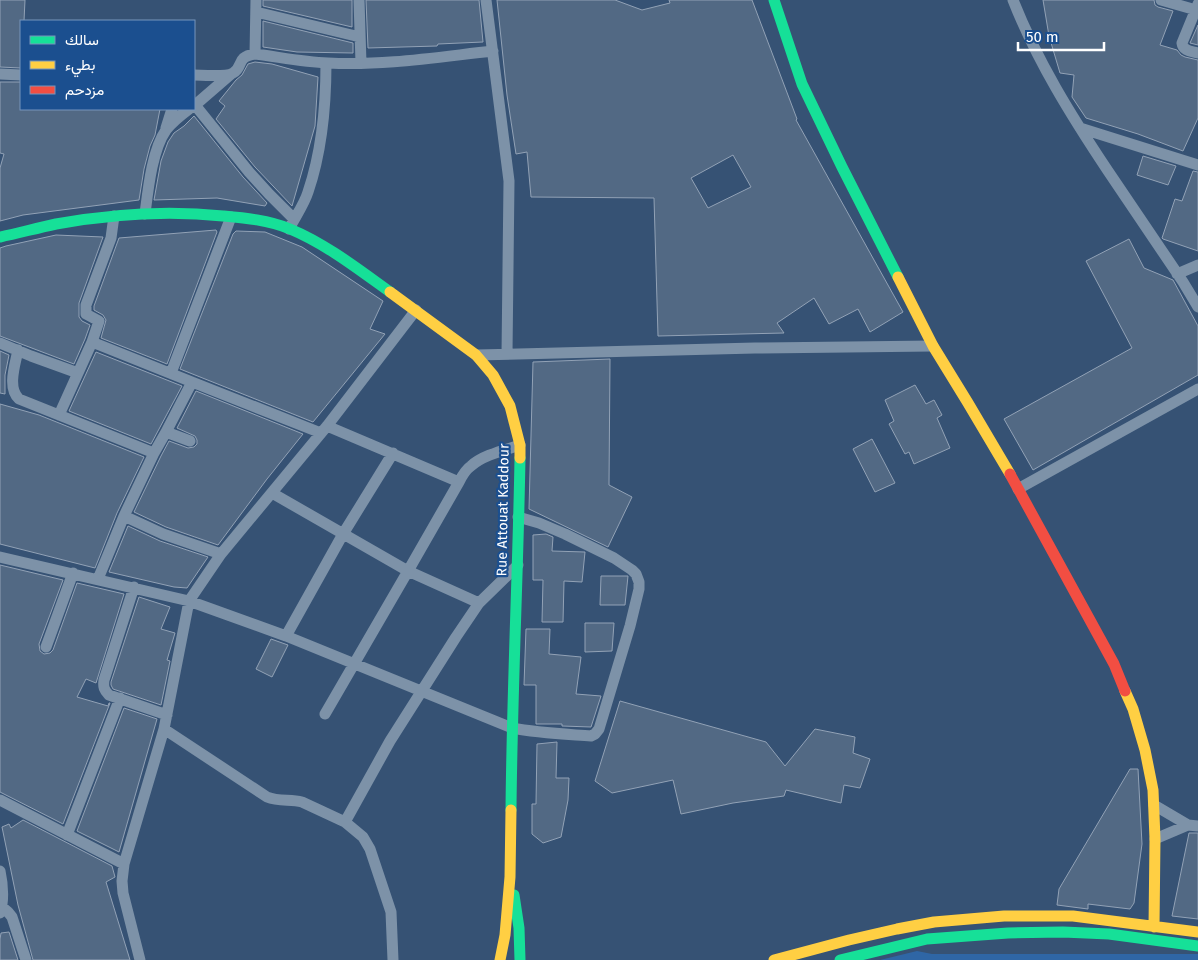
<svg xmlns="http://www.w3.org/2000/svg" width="1198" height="960" font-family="'Fira Sans',Vazirmatn,sans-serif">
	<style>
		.green { fill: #2f66a5 }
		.building { fill: #526984; stroke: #92a2b6; fill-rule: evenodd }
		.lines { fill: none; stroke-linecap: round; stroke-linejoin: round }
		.street { stroke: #7d92a8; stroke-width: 11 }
		.fast { stroke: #16e098; stroke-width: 11 }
		.slow { stroke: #ffcf43; stroke-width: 11 }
		.jam { stroke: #f24e42; stroke-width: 11 }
		.labels { text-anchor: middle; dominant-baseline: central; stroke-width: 4.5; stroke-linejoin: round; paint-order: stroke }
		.street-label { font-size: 14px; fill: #fff; stroke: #1b4f8f }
	</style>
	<rect width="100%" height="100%" fill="#365274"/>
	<path class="green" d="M917,951L932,954H1198V960H880Z"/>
	<path class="building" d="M0,0H25L24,21H21V68L0,67Z
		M263,0H352V27L263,6Z
		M366,0H479L483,42L438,44L437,46L368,48Z
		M497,0H615L642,10L670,3L669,0H752L797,119L796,120L903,312L870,332L858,309L829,324L814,298L777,323L784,333L658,336L654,198L531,197L527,152L516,154L507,95ZM733,155L751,187L708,208L691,178Z
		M1043,0H1154L1155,5L1158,7L1173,11L1160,45L1177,50L1181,55L1185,57L1198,60V118L1183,151L1138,134L1086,118L1072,97L1074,75L1060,73L1049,36Z
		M263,21L353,43V53L297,52L263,47Z
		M1198,25V45L1190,43Z
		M255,62L272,64L318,77L315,126L292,206L255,167L216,119L225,106L219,101L236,80L242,75L248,64Z
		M0,82H21V109H160L155,135L150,146L144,169L139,200L23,215L0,221V168L4,154L0,153Z
		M194,116L243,177L267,203L265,206L217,198L154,200L161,161L168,142L174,133L184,126Z
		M1143,156L1176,166L1168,185L1137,175Z
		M1193,171L1198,172V251L1163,239L1162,238L1175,199L1182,201Z
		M216,230L217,232L167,364L101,338L106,320L103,315L94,310V306L119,238Z
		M236,231L265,232L302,247L383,301L370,329L385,334L313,422L180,369L233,234Z
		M56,235L103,237L79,303V317L82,321L90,325L85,339L74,364L0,336V248L6,246Z
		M1129,239L1144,268L1173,280L1198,326V375L1033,470L1004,419L1132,348L1086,261Z
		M0,351L9,355L5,375V394L0,393Z
		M96,352L182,386L151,444L69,411Z
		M610,359L609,485L632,497L608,547L529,509L533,362Z
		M915,385L926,404L934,400L942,415L937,418L950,448L914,464L909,452L905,454L889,424L894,421L885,400Z
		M196,391L303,434L267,479L218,545L166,527L134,512L161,456L169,441L188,448L194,447L197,444V440L195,436L177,428Z
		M0,404L39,415L144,457L117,513L95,568L0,544Z
		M872,439L895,483L875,492L853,449Z
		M128,526L160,541L208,557L187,588L174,587L109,572Z
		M546,534L553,537L552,551L585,552L582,582L564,581L563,622H542L543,580H533V535Z
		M0,565L63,580L39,644L40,651L44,654L50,653L53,650L77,583L124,594L96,683L86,679L77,697L108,706L109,703H110L63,824L0,792Z
		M601,576H628L625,605H600Z
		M139,597L170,607L161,629L175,633L167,660L170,661L161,705L113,689L111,685V682Z
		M585,623H614L612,651L585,652Z
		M526,629H550L549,654L581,657L576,694L601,696L591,727L562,726V724H536V685H524Z
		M271,639L288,645L272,677L256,669Z
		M620,701L766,742L785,766L815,729L855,737L853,753L870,759L860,788L844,785L841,803L786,790L784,796L733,803L681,814L673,780L612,793L595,781Z
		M124,708L157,719L119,852L77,831Z
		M557,742L556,778H569L568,800L561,837L543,843L532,834V804H536L537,744Z
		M1130,769H1138L1142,844L1134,903L1130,909L1088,904V909L1057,905L1059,889Z
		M23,820L112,866L115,877L106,882L130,960H33L18,905L2,827L9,824L11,828Z
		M1189,833H1198V919L1172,916Z
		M9,932L18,960H0V939L1,933Z"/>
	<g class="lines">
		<path class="street" d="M359,0L361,63
			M486,0L509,181L507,354
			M1013,0C1037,61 1072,117 1108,171C1133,208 1158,245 1183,282L1198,307
			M1161,0L1196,10
			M1198,4L1182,43C1183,51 1191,51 1198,53
			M256,12L360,37
			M255,54L256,0
			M0,74L21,75
			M194,75C202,75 227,77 233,73C244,67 235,57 255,54C279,57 303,62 328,63C383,66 438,57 493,51
			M195,105L249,172L269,194L294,219
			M194,106L231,74
			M166,128L172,109
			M1080,128L1198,165
			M145,214C148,190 152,150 166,130C172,122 181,115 189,109
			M114,216L111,238L86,305V314L99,321L92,342L192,382
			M289,229C295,217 304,205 308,192C322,151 326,106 326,63
			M1177,274L1198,265
			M0,343L31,356L78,373L92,342
			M18,350C15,365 7,388 19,399L154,453
			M476,355L755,348L933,346
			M171,373L231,217
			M59,415L78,373
			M166,432L154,453L124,516L163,534L221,554
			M190,441L166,432L192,382L321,433
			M459,482C462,476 465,470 471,466C483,455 505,450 520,445
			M1018,489L1198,389
			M272,493L408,571L459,482L327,426
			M0,557L189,601L286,636L512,728C538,733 564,734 591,736L595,734L599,729L630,626L639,589V582L636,574L632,570L614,558L565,534L539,523L518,517
			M98,579L124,516
			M134,587L104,680C103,687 104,690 109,695L167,715
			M286,636L343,534L393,453
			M46,647L73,573
			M325,714L408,571L479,603
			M164,729L267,797C279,802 290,799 302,802L345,822L363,837L370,849L391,912L393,960
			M0,800L124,864
			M1154,805L1188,825L1198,826
			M345,822L390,741L456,637L479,603L518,565
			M67,835L120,698
			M1155,839L1188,825
			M0,871C3,885 4,900 0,913
			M2,907L8,912L12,917L26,960
			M140,960L123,893L122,881L124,864L164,729L189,601L221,554L327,426L416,310"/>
		<path class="fast" d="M774,0L802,84L842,167L898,277
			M0,237C19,233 37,228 56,224C111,214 167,210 223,216C245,218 268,220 290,229C326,244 358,269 390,292
			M511,810C512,693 518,575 520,458
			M514,895L519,928L520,960
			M840,960L927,939L1008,933L1063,932L1109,934L1198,946"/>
		<path class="slow" d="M898,277L933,346L968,403L1010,474
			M390,292L476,355L493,375L510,406L520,445V458
			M1125,691L1133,709L1145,750L1153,790L1155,839L1154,927
			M500,960L505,935L510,877L511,810
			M774,960L849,940L897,929L934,922L1004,916H1073L1198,932"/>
		<path class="jam" d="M1010,474L1114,664L1125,691"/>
	</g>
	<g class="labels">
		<g class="street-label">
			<text transform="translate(503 510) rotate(-89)">Rue Attouat Kaddour</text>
		</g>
	</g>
	<rect x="20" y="20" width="175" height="90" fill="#1b4f8f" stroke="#7695bc"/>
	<rect x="30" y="36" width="25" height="8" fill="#16e098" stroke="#7695bc"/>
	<text x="65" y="45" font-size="15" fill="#ffffff">سالك</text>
	<rect x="30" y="61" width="25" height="8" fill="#ffcf43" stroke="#7695bc"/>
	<text x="65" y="70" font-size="15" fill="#ffffff">بطيء</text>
	<rect x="30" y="86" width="25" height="8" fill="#f24e42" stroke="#7695bc"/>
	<text x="65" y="95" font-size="15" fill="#ffffff">مزدحم</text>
	<path d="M1018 42v8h86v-8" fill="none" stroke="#ffffff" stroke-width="2.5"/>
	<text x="1026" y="42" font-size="15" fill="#ffffff" stroke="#1b4f8f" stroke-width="4" paint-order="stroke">50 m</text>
</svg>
